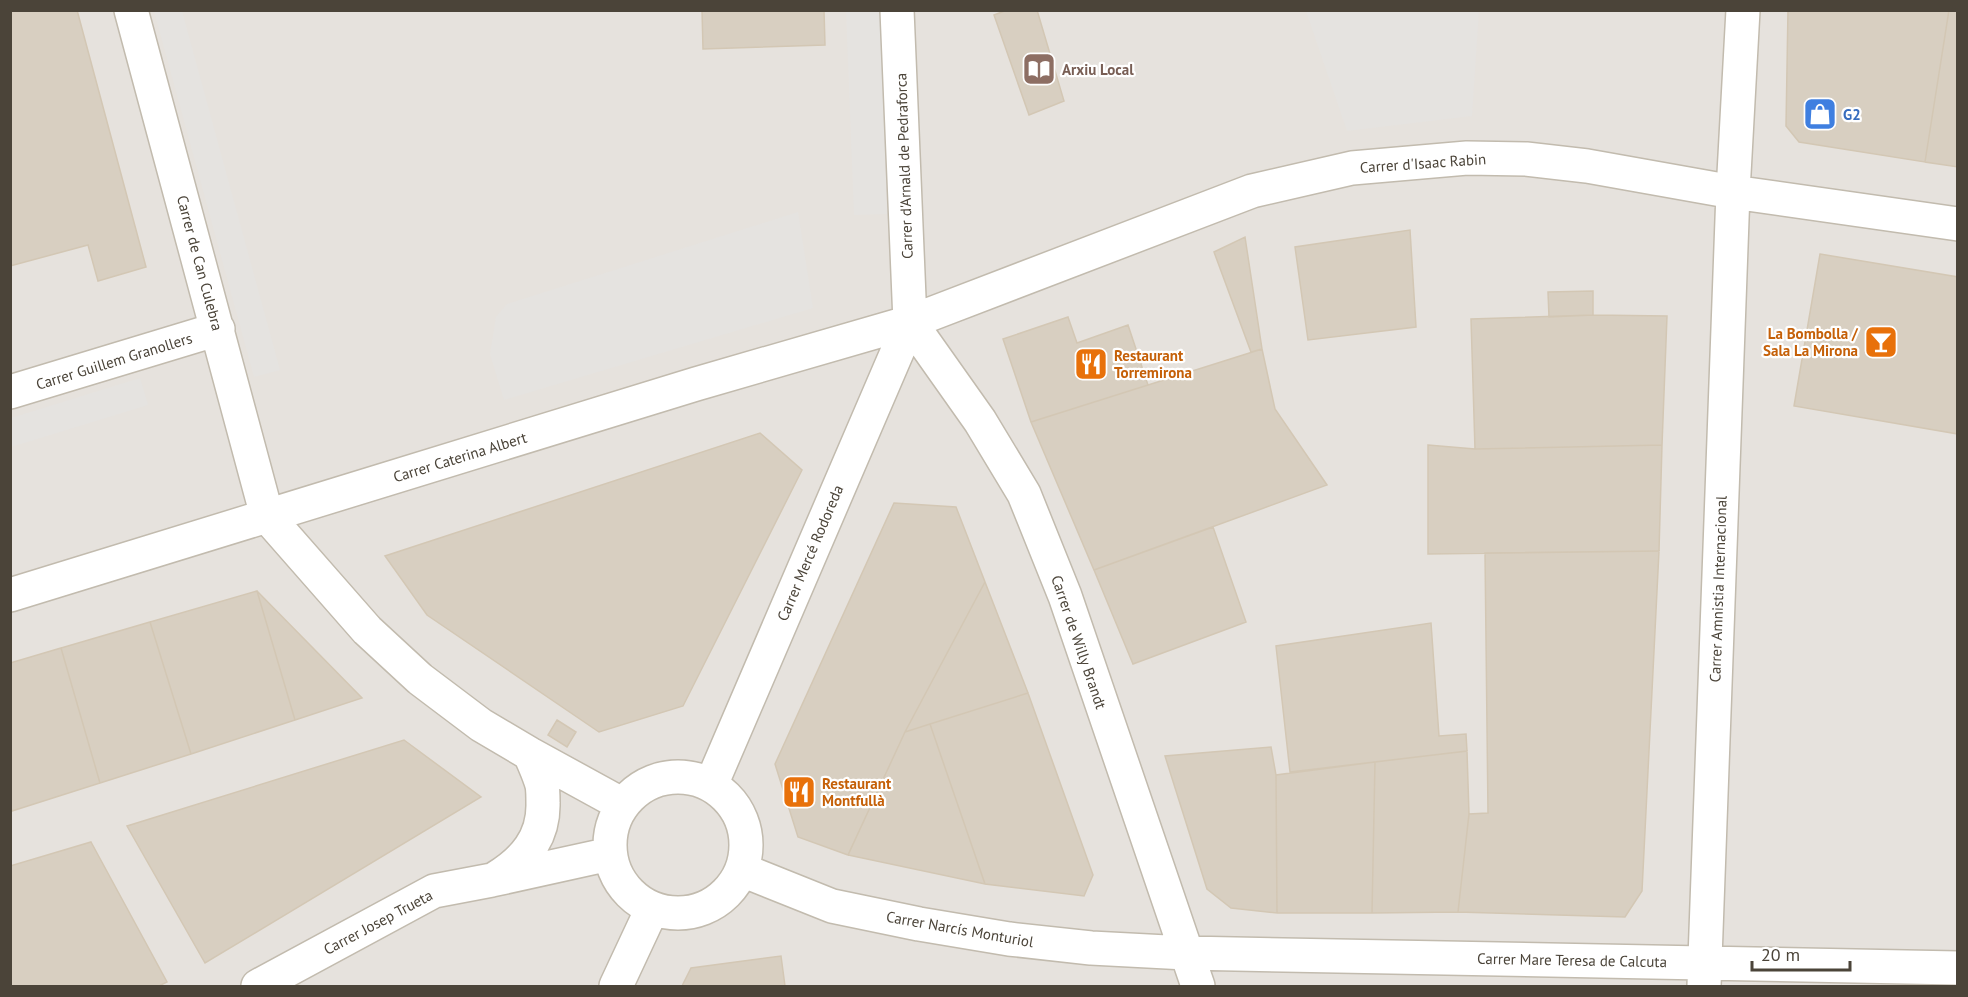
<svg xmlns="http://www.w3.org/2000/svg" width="1968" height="997" font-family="'PT Sans',sans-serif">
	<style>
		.industrial { fill: #e6e2dd }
		.parking { fill: #e5e3e0 }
		.building { fill: #d8cfc1; stroke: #d3c7b4; stroke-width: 1.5 }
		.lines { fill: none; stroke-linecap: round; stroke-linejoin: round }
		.minor-casing { stroke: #c2bbae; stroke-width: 36 }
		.minor { stroke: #fff; stroke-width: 33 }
		.labels { text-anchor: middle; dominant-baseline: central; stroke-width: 4.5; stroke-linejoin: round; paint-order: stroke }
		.education-label { font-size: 15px; font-weight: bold; fill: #785e54; stroke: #fff; text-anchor: start }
		.shop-label { font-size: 15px; font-weight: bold; fill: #366cbe; stroke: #fff; text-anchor: start }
		.street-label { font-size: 15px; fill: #4b4439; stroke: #fff }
		.food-label { font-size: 15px; font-weight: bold; fill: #c56008; stroke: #fff; text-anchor: start }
	</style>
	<rect width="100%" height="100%" fill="#f6f3ec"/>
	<path class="industrial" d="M11,11H1957V986H11Z"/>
	<path class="parking" d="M154,11H182L280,370L254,377Z
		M846,11H880L887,214L854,215Z
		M1306,11H1479L1472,116L1347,131Z
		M798,212L813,308L504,400L490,354L496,317L507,304Z
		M140,378L148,405L11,447V418Z"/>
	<path class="building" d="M10,10H77L146,267L98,281L88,245L10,266Z
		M702,10H824L825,45L703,49Z
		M1007,10H1037L1064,101L1029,115L994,15Z
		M1788,10H1949L1925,162L1799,142L1786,126Z
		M1949,10H1958V167L1925,162Z
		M1410,230L1416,327L1308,340L1295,247Z
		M1245,237L1262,349L1251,352L1214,252Z
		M1820,254L1958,277V434L1794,406Z
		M1593,291V315L1549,317L1548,292Z
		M1593,315L1667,316L1662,445L1475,449L1471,319Z
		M1068,317L1077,343L1128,325L1148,385L1031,422L1003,339Z
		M1262,349L1275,409L1327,485L1094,570L1031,422Z
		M760,433L802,470L683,706L599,732L427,615L385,556Z
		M1428,445L1475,449L1662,445L1659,551L1428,554Z
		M894,503L956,507L985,582L905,732L848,855L798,837L775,764Z
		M1213,527L1246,622L1133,664L1094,570Z
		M1659,551L1642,891L1625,917L1458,912L1469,814L1488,813L1485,553Z
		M985,582L1028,693L905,732Z
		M257,591L295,720L191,754L150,622Z
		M257,591L362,698L295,720Z
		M150,622L191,754L100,783L61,648Z
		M1431,623L1439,736L1466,734L1467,751L1290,772L1276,646Z
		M61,648L100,783L12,811L10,805V663Z
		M1028,693L1093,875L1084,896L985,884L930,724Z
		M557,720L576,732L567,747L548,735Z
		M930,724L985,884L848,855L905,732Z
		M404,740L481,797L205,963L127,826Z
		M1271,747L1276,775L1277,913L1231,908L1207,889L1165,756Z
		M1467,751L1469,814L1458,912L1372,913L1375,762Z
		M1375,762L1372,913H1277L1276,775Z
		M91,842L167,982L159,986H10V866Z
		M781,956L785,986H682L691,968Z"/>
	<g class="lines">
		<g class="minor-casing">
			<path id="minor" d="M131,10L267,516L367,630L420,679L481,725L530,754L623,805
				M910,322L980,421L1024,494L1065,596L1198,986
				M10,392L218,329
				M10,595L696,384L910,322L1252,191L1352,168L1467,158L1526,159L1587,166L1733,192L1958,224
				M610 845a68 68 0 1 1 136 0a68 68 0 1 1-136 0Z
				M711,785L910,322L897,10
				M742,870L832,906L919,924L1009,939L1091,948L1186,953L1958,968
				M496,878C524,861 544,838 543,803C543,797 543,790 542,785C539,774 534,764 530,754
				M258,986L434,891L492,880L610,854
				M616,986L652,909
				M1704,986L1733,192L1743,10"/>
		</g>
		<use href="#minor" class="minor"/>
	</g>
	<defs>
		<g id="library-square" transform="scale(1.725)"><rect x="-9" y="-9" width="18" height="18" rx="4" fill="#8d6e63" stroke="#fff"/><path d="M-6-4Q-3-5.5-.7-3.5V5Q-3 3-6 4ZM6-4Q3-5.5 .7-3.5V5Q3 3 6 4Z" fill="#fff"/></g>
		<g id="shop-square" transform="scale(1.725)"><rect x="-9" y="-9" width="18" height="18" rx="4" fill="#3f7fe0" stroke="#fff"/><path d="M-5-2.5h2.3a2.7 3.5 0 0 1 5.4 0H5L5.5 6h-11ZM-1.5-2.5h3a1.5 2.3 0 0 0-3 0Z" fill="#fff"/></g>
		<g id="bar-square" transform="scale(1.725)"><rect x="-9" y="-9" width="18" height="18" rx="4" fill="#e8710a" stroke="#fff"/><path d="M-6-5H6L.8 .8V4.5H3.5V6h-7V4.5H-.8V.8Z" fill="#fff"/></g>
		<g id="restaurant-square" transform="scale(1.725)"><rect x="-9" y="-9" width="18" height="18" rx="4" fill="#e8710a" stroke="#fff"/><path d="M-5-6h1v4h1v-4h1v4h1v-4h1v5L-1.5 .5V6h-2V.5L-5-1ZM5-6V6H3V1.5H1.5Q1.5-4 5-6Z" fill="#fff"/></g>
	</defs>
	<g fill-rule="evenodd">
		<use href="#library-square" x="1039" y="69"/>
		<use href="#shop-square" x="1820" y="114"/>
		<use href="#bar-square" x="1881" y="342"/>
		<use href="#restaurant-square" x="1091" y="364"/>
		<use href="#restaurant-square" x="799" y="792"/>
	</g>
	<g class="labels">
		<g class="education-label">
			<text x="1062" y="69">Arxiu Local</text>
		</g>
		<g class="shop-label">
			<text x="1843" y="114">G2</text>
		</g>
		<g class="street-label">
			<text transform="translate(1423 163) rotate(-4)">Carrer d'Isaac Rabin</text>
			<text transform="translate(904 166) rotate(-92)">Carrer d'Arnald de Pedraforca</text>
			<text transform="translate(200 263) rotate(75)">Carrer de Can Culebra</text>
			<text transform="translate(114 361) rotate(-17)">Carrer Guillem Granollers</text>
			<text transform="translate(460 457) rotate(-17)">Carrer Caterina Albert</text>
			<text transform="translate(810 553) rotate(-67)">Carrer Mercé Rodoreda</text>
			<text transform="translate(1718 589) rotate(-88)">Carrer Amnistia Internacional</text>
			<text transform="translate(1079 642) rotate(71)">Carrer de Willy Brandt</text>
			<text transform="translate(378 922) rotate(-28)">Carrer Josep Trueta</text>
			<text transform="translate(960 929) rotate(10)">Carrer Narcís Monturiol</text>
			<text transform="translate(1572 960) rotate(1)">Carrer Mare Teresa de Calcuta</text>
		</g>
		<g class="food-label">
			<text x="1858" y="333" text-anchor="end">La Bombolla /<tspan x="1858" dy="17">Sala La Mirona</tspan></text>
			<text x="1114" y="355">Restaurant<tspan x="1114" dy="17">Torremirona</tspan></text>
			<text x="822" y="783">Restaurant<tspan x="822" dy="17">Montfullà</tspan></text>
		</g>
	</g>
	<rect width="1968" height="997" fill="none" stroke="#4b4439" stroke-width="24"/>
	<path d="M1752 961v9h98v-9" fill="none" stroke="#4b4439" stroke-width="3"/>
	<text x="1761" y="961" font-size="18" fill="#4b4439" stroke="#ffffff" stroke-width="4.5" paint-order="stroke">20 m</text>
</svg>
